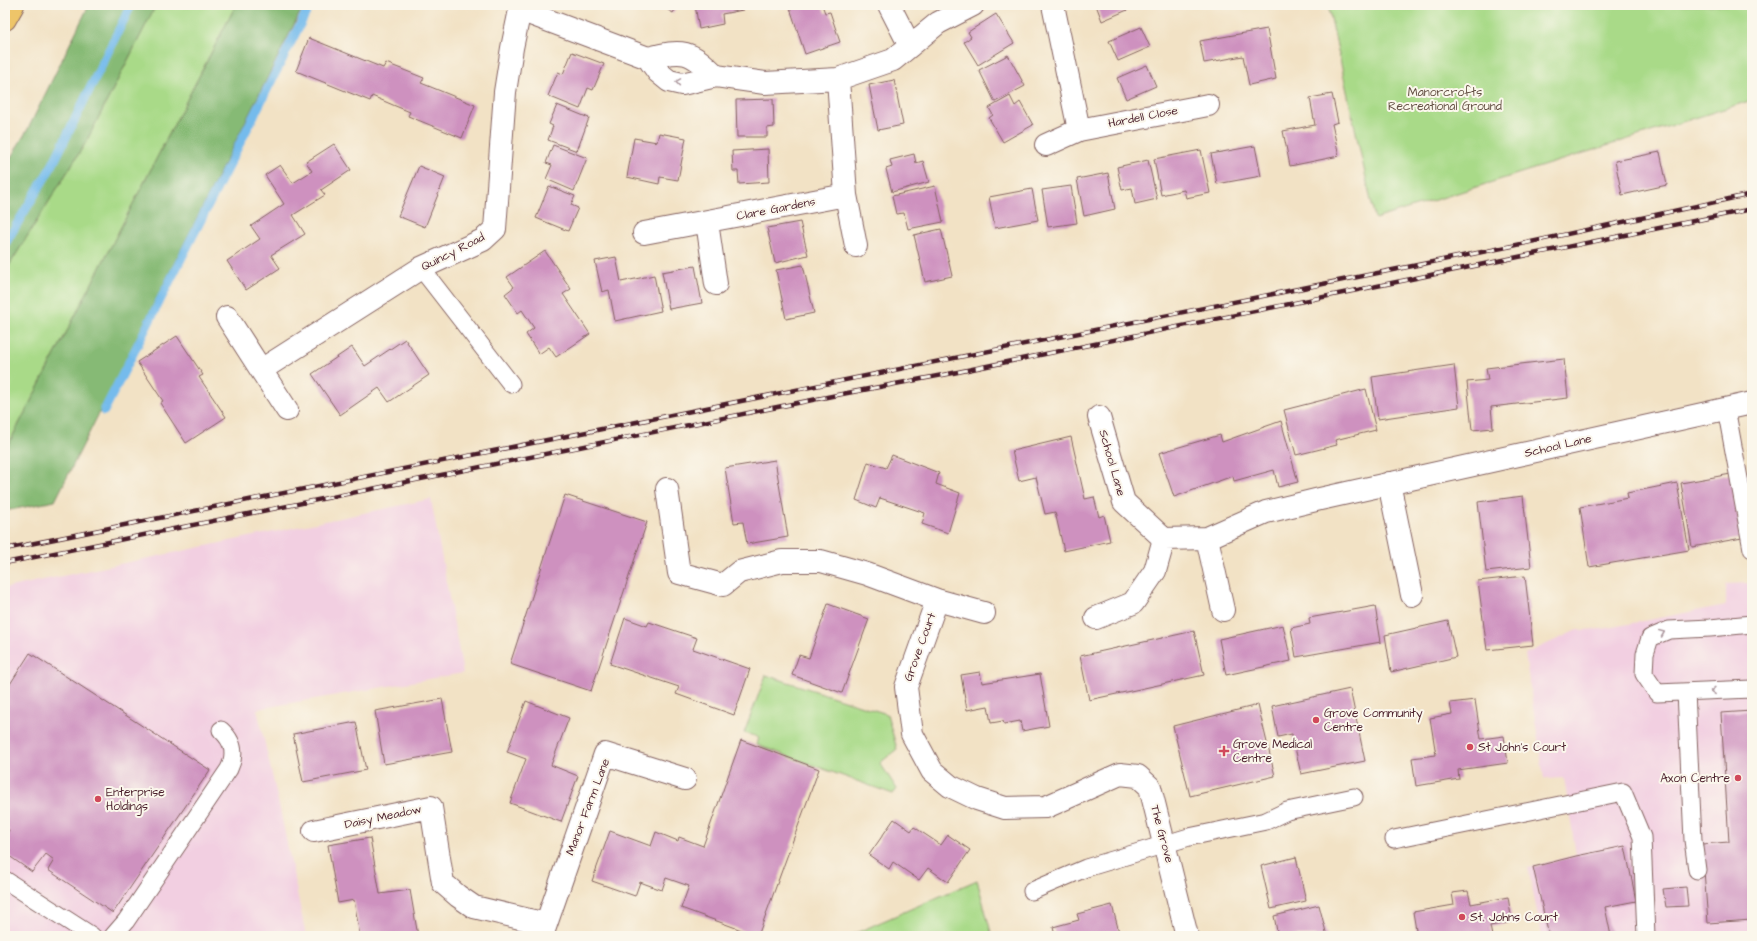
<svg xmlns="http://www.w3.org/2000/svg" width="1757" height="941" font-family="'Architects Daughter',sans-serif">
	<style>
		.built { fill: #f2cfe1 }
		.green { fill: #a9da88; stroke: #7a7c5a }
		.forest { fill: #86ba74; stroke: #686c50 }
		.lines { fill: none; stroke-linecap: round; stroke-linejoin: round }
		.stream { stroke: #75bbec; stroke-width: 9 }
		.building { fill: #ce91bf }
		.service-casing { stroke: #856361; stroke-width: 19 }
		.minor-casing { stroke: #856361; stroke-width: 24 }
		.motorway-casing { stroke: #856361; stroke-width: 24 }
		.service { stroke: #fff; stroke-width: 17 }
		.minor { stroke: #fff; stroke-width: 22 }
		.motorway { stroke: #eec569; stroke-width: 22 }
		.rail-casing { stroke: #4a1f2b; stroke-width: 4.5 }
		.rail { stroke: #fbf7ec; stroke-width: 3; stroke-dasharray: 9; stroke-linecap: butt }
		.oneway { stroke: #ae9aa0 }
		.poi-dot { fill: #d1495b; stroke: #fbf7ec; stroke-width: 1.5 }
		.labels { text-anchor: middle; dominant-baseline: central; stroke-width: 4; stroke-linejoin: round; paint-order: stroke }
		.park-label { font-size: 12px; fill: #624e42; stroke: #fbf7ec }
		.street-label { font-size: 12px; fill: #4a1f2b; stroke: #fbf7ec }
		.poi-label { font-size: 12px; fill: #4a1f2b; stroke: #fbf7ec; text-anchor: start }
	</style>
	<rect width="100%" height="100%" fill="#fbf7ec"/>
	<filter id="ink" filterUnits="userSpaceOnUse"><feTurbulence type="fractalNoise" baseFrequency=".025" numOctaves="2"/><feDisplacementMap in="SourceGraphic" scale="8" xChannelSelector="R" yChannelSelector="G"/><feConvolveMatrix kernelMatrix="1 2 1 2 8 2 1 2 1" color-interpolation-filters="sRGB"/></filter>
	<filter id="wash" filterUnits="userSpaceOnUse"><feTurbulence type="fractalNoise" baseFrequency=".012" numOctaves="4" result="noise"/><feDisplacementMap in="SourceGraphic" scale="16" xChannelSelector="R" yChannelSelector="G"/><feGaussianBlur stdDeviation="0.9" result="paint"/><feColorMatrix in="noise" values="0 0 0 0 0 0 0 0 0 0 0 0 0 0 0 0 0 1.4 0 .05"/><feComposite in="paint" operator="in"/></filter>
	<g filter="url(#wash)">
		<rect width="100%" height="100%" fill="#f2e2c5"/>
		<path class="built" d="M431,499L463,673L257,709L280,809L306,936H5V588Z
			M1752,583V936H1542L1528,868L1576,855L1564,778L1544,779L1525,654L1577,630L1602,629L1726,605V584Z"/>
		<path class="green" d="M156,5H236L5,451V272L86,142Z
			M1328,5H1752V100L1375,219Z
			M766,675L887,714L897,749L880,763L897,789L893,794L757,745L759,737L744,733Z
			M977,880L992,936H849Z"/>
		<path class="forest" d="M89,5H156L86,142L5,272V167L29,127Z
			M236,5H304L55,501L5,511V451Z"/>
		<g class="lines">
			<path class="stream" d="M5,244L53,164L131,5
				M104,411L310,5"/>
		</g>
		<g id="blocks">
			<path class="building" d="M660,5H678L673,13Z
				M695,5H742L743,10L722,14L723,24L699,29Z
				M799,5H822L825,13L830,12L840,42L805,54L790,8Z
				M1096,5H1131L1132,8L1102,21Z
				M996,14L1014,43L978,65L964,42L971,37L968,32Z
				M1141,27L1150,47L1118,61L1109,41Z
				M1267,29L1276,79L1249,85L1243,56L1204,63L1200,41Z
				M309,38L383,68L386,63L424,78L421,83L475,105L462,138L408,116L410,112L393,105L372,96L370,101L296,71Z
				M572,52L604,64L593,90L588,88L580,109L548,96L558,72L563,74Z
				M1008,55L1025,86L995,102L979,70Z
				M1147,65L1156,86L1126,99L1117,78Z
				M894,80L903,125L878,130L869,85Z
				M1332,94L1338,122L1332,124L1339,156L1290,166L1283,131L1315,125L1310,98Z
				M1010,96L1015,106L1020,102L1033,125L1003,142L989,118L993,115L989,108Z
				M773,99L774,127L767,128V137H737L736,100Z
				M557,105L589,118L577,151L548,140L553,126L549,124Z
				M659,133L686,138L678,180L660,177L659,184L627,177L634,138L657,142Z
				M334,144L351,170L321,190L325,195L293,215L305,234L271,255L280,268L246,290L227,261L260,239L251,226L284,204L265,175L280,165L293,183L312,171L306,162Z
				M553,145L587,158L574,191L546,179L552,165L546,163Z
				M1255,146L1261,176L1217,184L1211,154Z
				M768,149L769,182L739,184L738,171H733L732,151Z
				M1201,150L1210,193L1186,198L1184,190L1161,195L1154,159Z
				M1660,152L1667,185L1622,195L1615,161Z
				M914,154L916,163L923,161L929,182L892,192L886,169L892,167L890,160Z
				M1148,160L1157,199L1135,204L1132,188L1122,190L1117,167Z
				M419,166L445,177L425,227L398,216Z
				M1108,173L1115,209L1084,216L1077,179Z
				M549,186L575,196L571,205L578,208L568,231L536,218Z
				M935,186L943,222L908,229L904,213L896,214L892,196Z
				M1071,186L1077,223L1048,227L1042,190Z
				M1032,189L1038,220L995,228L989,197Z
				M800,222L808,255L775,263L767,228Z
				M941,229L952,276L925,282L914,235Z
				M545,251L571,289L563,294L590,334L556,357L549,347L539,354L526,334L534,328L522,310L518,313L505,294L514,287L507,277Z
				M616,257L621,282L654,275L661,311L615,321L609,290L602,292L595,261Z
				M803,265L814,313L786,319L776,270Z
				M695,266L702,303L669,309L662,272Z
				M177,336L203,375L199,377L226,417L186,443L160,403L163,401L137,362Z
				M405,339L429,375L389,402L379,388L340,415L312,374L352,347L365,366Z
				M1564,359L1568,398L1491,407L1493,428L1472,430L1467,382L1488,380L1486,368Z
				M1454,365L1459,407L1378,419L1372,377Z
				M1366,389L1376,430L1335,440L1337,445L1296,455L1284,410Z
				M1281,421L1298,482L1278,487L1274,470L1234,481L1233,476L1174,497L1159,453L1220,435L1222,442Z
				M1071,437L1085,499L1094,497L1099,517L1104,515L1110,541L1064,551L1055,512L1045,514L1036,477L1019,481L1012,451Z
				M1749,449H1752V462H1751Z
				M892,455L939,473L936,484L960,493L948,533L922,524L925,513L880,498L876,508L856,500L868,462L886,468Z
				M775,460L788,537L747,544L743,522L734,523L725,468Z
				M1731,474L1742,538L1692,547L1681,483Z
				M1677,483L1689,550L1589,567L1580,507L1628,498L1627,493Z
				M565,495L647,522L591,691L510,664Z
				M1523,496L1531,567L1486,572L1478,502Z
				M1525,576L1533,645L1487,650L1478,581Z
				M828,604L869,619L842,693L792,675L799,655L809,658Z
				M1375,606L1381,642L1296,657L1291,628L1310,624L1309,618Z
				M625,618L647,626L649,622L697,638L693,649L750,669L734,715L676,694L679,687L610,664Z
				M1448,621L1456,657L1391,672L1385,635Z
				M1283,625L1291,661L1226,675L1219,639Z
				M1194,631L1204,675L1089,700L1080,656Z
				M30,653L210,770L113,913L48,870L54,860L46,854L32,872L5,853V837L9,830L5,827V692Z
				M980,672L982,683L1040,674L1049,726L1022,731L1020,721L1004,724L1003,721L991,723L988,706L967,710L961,675Z
				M1350,689L1365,761L1301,774L1292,734L1278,737L1272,706Z
				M442,699L452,752L384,764L375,711Z
				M1475,700L1481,739L1504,736L1508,763L1458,770L1459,779L1416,786L1412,758L1436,755L1430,718L1452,714L1450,703Z
				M526,701L569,718L551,765L578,776L561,822L510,803L526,759L507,752Z
				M1258,705L1275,776L1190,796L1173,726Z
				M1752,711V920L1708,923L1702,844L1729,842L1721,713Z
				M356,722L366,770L303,782L293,734Z
				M741,740L819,769L758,936L681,908L689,886L666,878L662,890L640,882L635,896L592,881L610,831L651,846L656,832L678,841L679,837L703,846Z
				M894,819L911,831L914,827L941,845L948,835L970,850L948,882L928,868L919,880L893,862L889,869L869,855Z
				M370,838L380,894L410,890L418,936H360L354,900L338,903L328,845Z
				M1625,846L1636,901L1605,907L1611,936H1549L1533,867L1576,856Z
				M1296,857L1306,901L1271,909L1261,866Z
				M1686,887L1688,906L1666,907L1663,889Z
				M1468,891L1471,904L1508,897L1512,922L1490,926L1492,936H1417L1413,912L1454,905L1452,893Z
				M1112,905L1120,936H1055L1053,927L1079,920L1077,914Z
				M1319,905L1327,936H1278L1274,916Z"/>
		</g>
	</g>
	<g filter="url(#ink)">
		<use href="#blocks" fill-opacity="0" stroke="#856361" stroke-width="1"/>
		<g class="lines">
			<g class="service-casing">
				<path id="service" d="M421,268L511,384
					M1726,408L1752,549
					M1752,624L1710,628L1669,630L1650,638L1645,654L1644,674L1657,693L1752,689
					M1686,692L1693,840L1697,870
					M1394,839L1623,792L1642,837L1646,936
					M5,880L92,936
					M1032,891L1086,868L1189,837L1266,821L1287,811L1354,797
					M113,936L126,921L229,769C236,754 234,742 221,730"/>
			</g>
			<g class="minor-casing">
				<path id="minor" d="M889,5L910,46
					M1053,5L1079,130
					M520,10L648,58L658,72L669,81L682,84L716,76L765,83L838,79L893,60L938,23L973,5
					M648,58C683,49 690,50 716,76
					M1046,145L1079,130L1208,105
					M846,195L856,246
					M707,222L716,284
					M644,233L846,195L838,79
					M227,317L261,370L421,268L483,240L495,229L505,92L512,48L521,5
					M261,370L287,410
					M1099,417L1124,502L1164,539L1207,538L1266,512L1320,499L1752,403
					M1389,483L1412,595
					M667,489L679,573L723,585L739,572L782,561H821L867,574L937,600L984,613
					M1207,538L1223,610
					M937,600L906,687L912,734L932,771L950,786L977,799L1005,808L1046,807L1120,774L1138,776L1150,787L1187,936
					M1096,618L1133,603L1155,571L1164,539
					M314,831L431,807L443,883L458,896L474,907L546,924
					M542,936L605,754L685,779"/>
			</g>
			<g class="motorway-casing">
				<path id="motorway" d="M5,19L13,5"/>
			</g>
			<use href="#service" class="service"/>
			<use href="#minor" class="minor"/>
			<use href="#motorway" class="motorway"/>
			<g class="rail-casing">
				<path id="rail" d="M5,549L1512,246L1752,194
					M5,563L842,394L948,374L1752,209"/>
			</g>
			<use href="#rail" class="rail"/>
		</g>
		<defs><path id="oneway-chevron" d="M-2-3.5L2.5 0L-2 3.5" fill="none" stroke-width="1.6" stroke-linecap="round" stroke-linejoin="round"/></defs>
		<g class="oneway">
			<use href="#oneway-chevron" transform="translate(678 82) rotate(-171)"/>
			<use href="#oneway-chevron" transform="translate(1662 633) rotate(-23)"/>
			<use href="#oneway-chevron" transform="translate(1713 691) rotate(178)"/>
		</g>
	</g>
	<g class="poi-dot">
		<circle cx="1316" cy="720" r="4"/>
		<circle cx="1470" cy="747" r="4"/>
		<path d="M1222 745h4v4h4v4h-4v4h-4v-4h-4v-4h4z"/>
		<circle cx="1738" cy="778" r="4"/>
		<circle cx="98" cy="799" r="4"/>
		<circle cx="1462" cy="917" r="4"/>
	</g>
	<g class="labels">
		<g class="park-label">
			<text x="1445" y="92">Manorcrofts<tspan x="1445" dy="14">Recreational Ground</tspan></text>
		</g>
		<g class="street-label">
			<text transform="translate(1143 117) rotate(-11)">Hardell Close</text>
			<text transform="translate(776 209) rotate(-11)">Clare Gardens</text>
			<text transform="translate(453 252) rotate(-27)">Quincy Road</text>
			<text transform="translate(1558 446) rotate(-13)">School Lane</text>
			<text transform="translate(1112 463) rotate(74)">School Lane</text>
			<text transform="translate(920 647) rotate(-70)">Grove Court</text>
			<text transform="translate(588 807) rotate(-69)">Manor Farm Lane</text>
			<text transform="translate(383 817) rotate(-12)">Daisy Meadow</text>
			<text transform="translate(1162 834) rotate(75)">The Grove</text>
		</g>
		<g class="poi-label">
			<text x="1324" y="713">Grove Community<tspan x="1324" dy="14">Centre</tspan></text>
			<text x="1233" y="744">Grove Medical<tspan x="1233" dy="14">Centre</tspan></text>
			<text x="1478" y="747">St John's Court</text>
			<text x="1730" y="778" text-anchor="end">Axon Centre</text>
			<text x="106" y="792">Enterprise<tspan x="106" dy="14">Holdings</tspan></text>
			<text x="1470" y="917">St. Johns Court</text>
		</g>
	</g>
	<rect width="1757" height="941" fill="none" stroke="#fbf7ec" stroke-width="20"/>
</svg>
